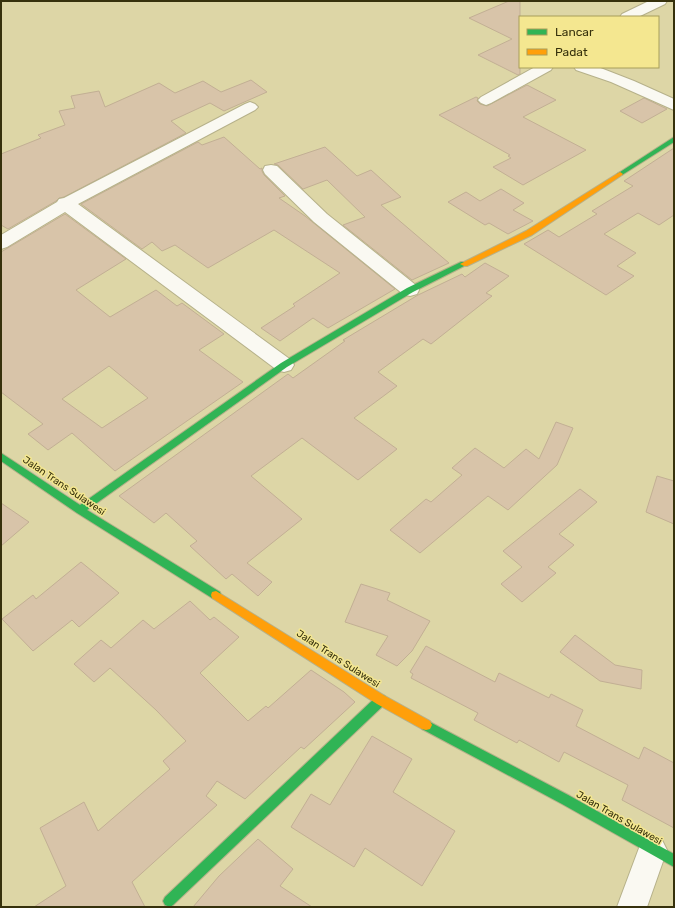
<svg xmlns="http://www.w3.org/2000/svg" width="675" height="908" font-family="Rubik,sans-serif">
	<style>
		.building { fill: #d8c4a9; stroke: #c2af94; fill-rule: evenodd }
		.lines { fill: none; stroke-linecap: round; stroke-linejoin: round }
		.street-casing { stroke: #b6b18a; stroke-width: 2 }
		.fast-casing { stroke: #b6b18a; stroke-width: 2 }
		.slow-casing { stroke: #b6b18a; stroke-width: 2 }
		.street { fill: #faf9f2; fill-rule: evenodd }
		.fast { fill: #30b455; fill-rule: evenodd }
		.slow { fill: #ff9f0a; fill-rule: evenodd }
		.labels { text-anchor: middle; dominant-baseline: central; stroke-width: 3; stroke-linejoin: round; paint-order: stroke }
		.street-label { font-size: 10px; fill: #36310c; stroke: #f4e790 }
	</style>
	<rect width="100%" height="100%" fill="#ddd6a6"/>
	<path class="building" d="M509,1H520V74L518,75L478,55L512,39L469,18Z
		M251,80L267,92L224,111L210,103L171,121L186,133L64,197L59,198L56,201L8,229L1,225V154L41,138L38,135L65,125L59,111L75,108L71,96L99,91L105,107L159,83L175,93L203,81L221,92Z
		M527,85L556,100L523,117L586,150L523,185L493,167L511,158L508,156L510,155L439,115L476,97L478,98L477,101L480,104L487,106Z
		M644,98L667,109L642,123L620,111Z
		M224,137L260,169L262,168V171L264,175L285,196L279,198L305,216L395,289L328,328L313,318L280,341L261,328L295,306L293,304L340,273L274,230L208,268L175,245L162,251L152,242L142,249L81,204L198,142L202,145Z
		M325,147L357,176L371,170L401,197L381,205L449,263L412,280L343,225L365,217L327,180L303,189L278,165L274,164Z
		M674,148V215L659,225L638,213L604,234L636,253L617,266L634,276L606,295L524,244L548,230L559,237L597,214L592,211L633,186L624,181Z
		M501,189L524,203L513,210L533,221L508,234L489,223L485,225L448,202L466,192L480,201Z
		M65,214L126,259L76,290L110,317L156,290L177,306L182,303L224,334L199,350L243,382L115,471L72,433L48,450L28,434L43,424L1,392V252ZM109,366L148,398L102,428L62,399Z
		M485,263L509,276L486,293L492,296L431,344L423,339L378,372L397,386L354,418L397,449L358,480L302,438L251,476L302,519L247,563L272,582L258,596L232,574L226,579L190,546L197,541L166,513L154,523L119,496L288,374L293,378L345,341L343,340L418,295L462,274L465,277Z
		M556,422L573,428L557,465L508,510L488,496L420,553L390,530L426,499L431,502L462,475L452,468L475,448L504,468L526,449L539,459Z
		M657,476L674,481V524L646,512Z
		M580,489L597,502L559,534L574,545L548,567L556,573L522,602L501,584L522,567L503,551Z
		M1,503L29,522L1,546Z
		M81,562L119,593L79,627L72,620L33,651L2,619L33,595L36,599Z
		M361,584L390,593L387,600L430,621L412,651L397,666L376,655L388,636L345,622Z
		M190,601L210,620L214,617L239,637L200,673L248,721L266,706L268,708L311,670L344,692L355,702L304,749L301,747L245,799L217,781L206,796L217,805L132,882L145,907H34L66,886L40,828L84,802L98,831L170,769L163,761L186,741L156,710L110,668L94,682L74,664L101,640L111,648L143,620L154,629Z
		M575,635L615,665L642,670L641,689L600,681L560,652Z
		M426,646L495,682L499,673L549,698L551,694L583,710L576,726L639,759L644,747L674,763V828L622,800L628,785L564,752L559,762L519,740L517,743L474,720L478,713L411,678L413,674L410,672Z
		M372,736L412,759L393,792L455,831L422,886L365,848L354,867L291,827L311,794L330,805Z
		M258,839L293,869L280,886L312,907H193L219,876Z"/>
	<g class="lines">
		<g class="street-casing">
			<path id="street" d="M649,1H667L665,4L638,17H620L622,14Z
				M535,67H553L551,70L491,103L486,105L481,103L478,100L481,97Z
				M574,67H598L634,81L674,99V110L611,82L576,70Z
				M250,102L255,104L258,107L255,110L78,204L291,360L294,365L291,370L284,372L277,370L65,212L7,247L1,249V235L57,202L59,199L64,198L245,104Z
				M271,165L277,166L327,214L417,286L419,290L417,294L410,296L403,294L314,222L265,174L263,170L265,166Z
				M652,835L662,840L667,850L647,907H617L642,840Z"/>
		</g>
		<g class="fast-casing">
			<path id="fast" d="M674,137V142L622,175H618L617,174Z
				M461,262H464L468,264L413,292L287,367L87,510L220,592L221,595L220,598L216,599L212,598L77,513L1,461V453L80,505L281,363L407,288Z
				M381,695L385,696L386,700L385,704L173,905L170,907L165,905L163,901L165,897L377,696Z
				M426,720L570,796L674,854V867L562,804L422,729L420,725L422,721Z"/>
		</g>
		<g class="slow-casing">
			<path id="slow" d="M620,172L623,174L622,175L532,235L467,266H464L460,264L526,231Z
				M216,591L385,696L430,721L432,725L430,729L426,730L422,729L377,704L212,598L211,595L212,592Z"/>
		</g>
		<use href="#street" class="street"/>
		<use href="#fast" class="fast"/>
		<use href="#slow" class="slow"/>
	</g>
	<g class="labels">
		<g class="street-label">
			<text transform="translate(64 486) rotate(34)">Jalan Trans Sulawesi</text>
			<text transform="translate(338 659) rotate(33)">Jalan Trans Sulawesi</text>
			<text transform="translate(619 818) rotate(30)">Jalan Trans Sulawesi</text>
		</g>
	</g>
	<rect width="675" height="908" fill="none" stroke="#36310c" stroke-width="4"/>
	<rect x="519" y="16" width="140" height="52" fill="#f4e790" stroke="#a89e5b"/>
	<rect x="527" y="29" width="20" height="6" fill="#30b455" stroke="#a89e5b"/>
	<text x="555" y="36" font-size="12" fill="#36310c">Lancar</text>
	<rect x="527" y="49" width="20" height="6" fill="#ff9f0a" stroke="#a89e5b"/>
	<text x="555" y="56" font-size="12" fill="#36310c">Padat</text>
</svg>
